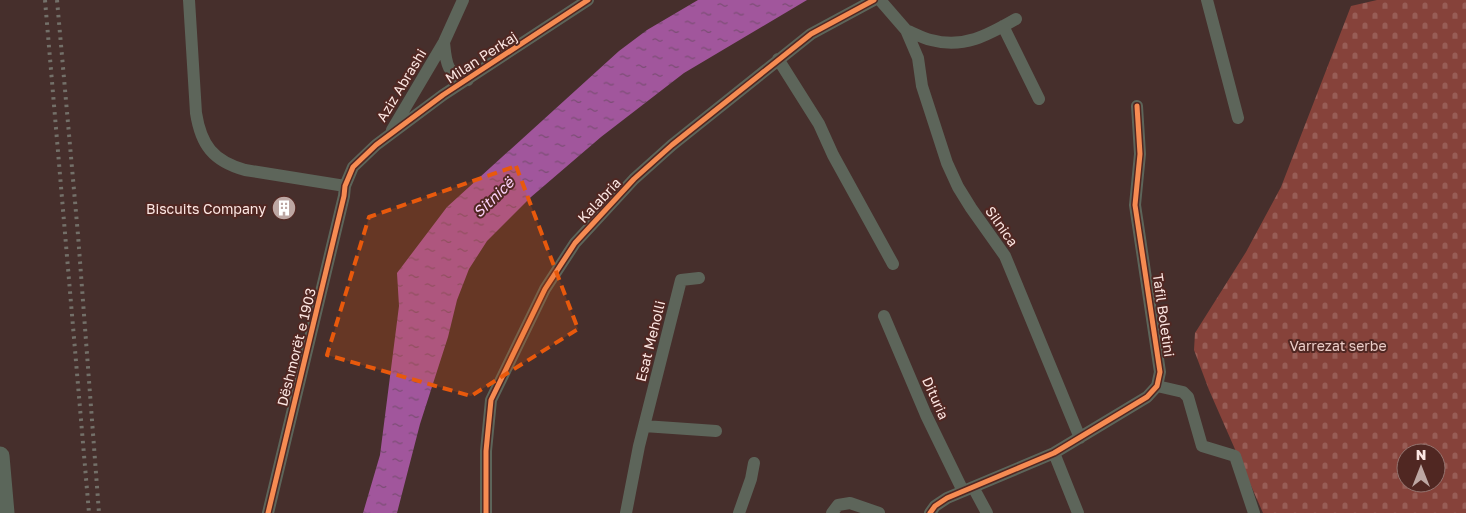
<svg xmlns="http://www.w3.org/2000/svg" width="1466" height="513" font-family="'Golos Text',sans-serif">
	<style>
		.cemetery { fill: url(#cemetery-stones); fill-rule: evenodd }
		.water { fill: url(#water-ripples) }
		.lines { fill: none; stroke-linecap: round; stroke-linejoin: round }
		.street { stroke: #5d655a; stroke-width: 12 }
		.secondary { stroke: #5b665a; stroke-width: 19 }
		.rail { stroke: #737069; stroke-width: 4; stroke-dasharray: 2.5 5; stroke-linecap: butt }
		.cycleway-casing { stroke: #502722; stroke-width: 8 }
		.cycleway { stroke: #f68b52; stroke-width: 5 }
		.marked { fill: #e8590c; fill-opacity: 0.2; stroke: #e8590c; stroke-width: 4; stroke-dasharray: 10 6; stroke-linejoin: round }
		.labels { text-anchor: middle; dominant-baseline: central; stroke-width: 4; stroke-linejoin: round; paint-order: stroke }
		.street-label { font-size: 14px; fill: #fde7e3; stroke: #502722 }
		.poi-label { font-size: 14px; fill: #fde7e3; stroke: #502722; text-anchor: end }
		.park-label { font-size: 14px; fill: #ebcdc8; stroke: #502722 }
		.water-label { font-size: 15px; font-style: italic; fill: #fbd0f8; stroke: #502722 }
	</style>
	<defs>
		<pattern id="cemetery-stones" width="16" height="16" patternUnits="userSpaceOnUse" patternTransform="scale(1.25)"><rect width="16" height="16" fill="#86423a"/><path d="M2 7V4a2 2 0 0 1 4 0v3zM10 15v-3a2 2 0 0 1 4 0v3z" fill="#985d56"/></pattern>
		<pattern id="water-ripples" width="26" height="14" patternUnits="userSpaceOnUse" patternTransform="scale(1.25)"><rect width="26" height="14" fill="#a1569c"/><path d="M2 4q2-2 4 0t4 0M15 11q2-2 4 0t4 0" fill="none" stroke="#7b4e74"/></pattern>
	</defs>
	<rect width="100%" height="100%" fill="#462f2c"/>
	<path class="cemetery" d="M1377,0H1466V513H1263L1209,390L1194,350L1195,333L1246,252L1281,187L1351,6ZM1406,453H1436V483H1406Z"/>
	<path class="water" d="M698,0H807L684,73L601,137L531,197L487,241L469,269L457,300L448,337L420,424L397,513H363L380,455L399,306L397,273L447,207L619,51L647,30Z"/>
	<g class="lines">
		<path class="street" d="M189,0L196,113C201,145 213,161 245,170L345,186
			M880,0L906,30L918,58L922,86L947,163L958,187L971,208L1005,256L1080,438
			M1207,0L1238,118
			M1003,26L1039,99
			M906,30C914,33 922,38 931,40C964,49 988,35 1016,19
			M444,42C446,62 446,75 468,80
			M778,59L819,124L833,155L893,264
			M392,130L444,42L463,0
			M884,316L926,415L963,491
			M1157,386L1183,392L1188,397L1202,446L1235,456L1254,513
			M644,426L716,431
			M1054,453L1078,513
			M973,487L987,513
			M268,513L344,196L345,186L353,167L376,145L443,95L588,0
			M486,513V451L491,400L545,289L575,243L634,179L672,145L811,34L874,0
			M626,513L639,446L681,280L699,278
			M739,513L751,479L754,463
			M832,513L838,505L850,503L879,513
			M930,513L935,506L947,498L1054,453L1147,397L1157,386L1160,372L1135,205L1140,154L1137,106"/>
		<path class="secondary" d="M0,456L5,513"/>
		<path class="rail" d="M45,0L89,513
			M57,0L78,235L99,513"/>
		<g class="cycleway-casing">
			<path id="cycleway" d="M268,513L344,196L345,186L353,167L376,145L443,95L588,0
				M486,513V451L491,400L545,289L575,243L634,179L672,145L811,34L874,0
				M930,513L935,506L947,498L1054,453L1147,397L1157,386L1160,372L1135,205L1140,154L1137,106"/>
		</g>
		<use href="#cycleway" class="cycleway"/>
	</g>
	<path class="marked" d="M516,166L578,329L471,396L327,355L369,217Z"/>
	<defs>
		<g id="building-disc" transform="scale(1.25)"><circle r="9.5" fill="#bda7a3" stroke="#502722"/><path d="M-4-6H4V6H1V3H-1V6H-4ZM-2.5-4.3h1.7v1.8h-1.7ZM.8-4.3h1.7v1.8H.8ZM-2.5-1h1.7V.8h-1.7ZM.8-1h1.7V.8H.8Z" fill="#fff"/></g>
	</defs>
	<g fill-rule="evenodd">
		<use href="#building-disc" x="284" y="208"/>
	</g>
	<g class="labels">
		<g class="street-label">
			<text transform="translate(481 57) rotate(-33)">Milan Perkaj</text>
			<text transform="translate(401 85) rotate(-59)">Aziz Abrashi</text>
			<text transform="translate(599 200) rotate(-47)">Kalabria</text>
			<text transform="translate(1002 226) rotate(55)">Silnica</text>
			<text transform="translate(1164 315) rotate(82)">Tafil Boletini</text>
			<text transform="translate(650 341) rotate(-76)">Esat Meholli</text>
			<text transform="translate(296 347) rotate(-76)">Dëshmorët e 1903</text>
			<text transform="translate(936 398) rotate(66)">Dituria</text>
		</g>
		<g class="poi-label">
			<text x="266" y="208">Biscuits Company</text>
		</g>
		<g class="park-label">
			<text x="1338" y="345">Varrezat serbe</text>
		</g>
		<g class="water-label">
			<text transform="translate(493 197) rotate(-44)">Sitnicë</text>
		</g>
	</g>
	<g transform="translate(1421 468)"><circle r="24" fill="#502722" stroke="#95746f"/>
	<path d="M0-4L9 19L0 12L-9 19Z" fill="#bda7a3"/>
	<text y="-8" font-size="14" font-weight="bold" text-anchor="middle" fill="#fde7e3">N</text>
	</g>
</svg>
